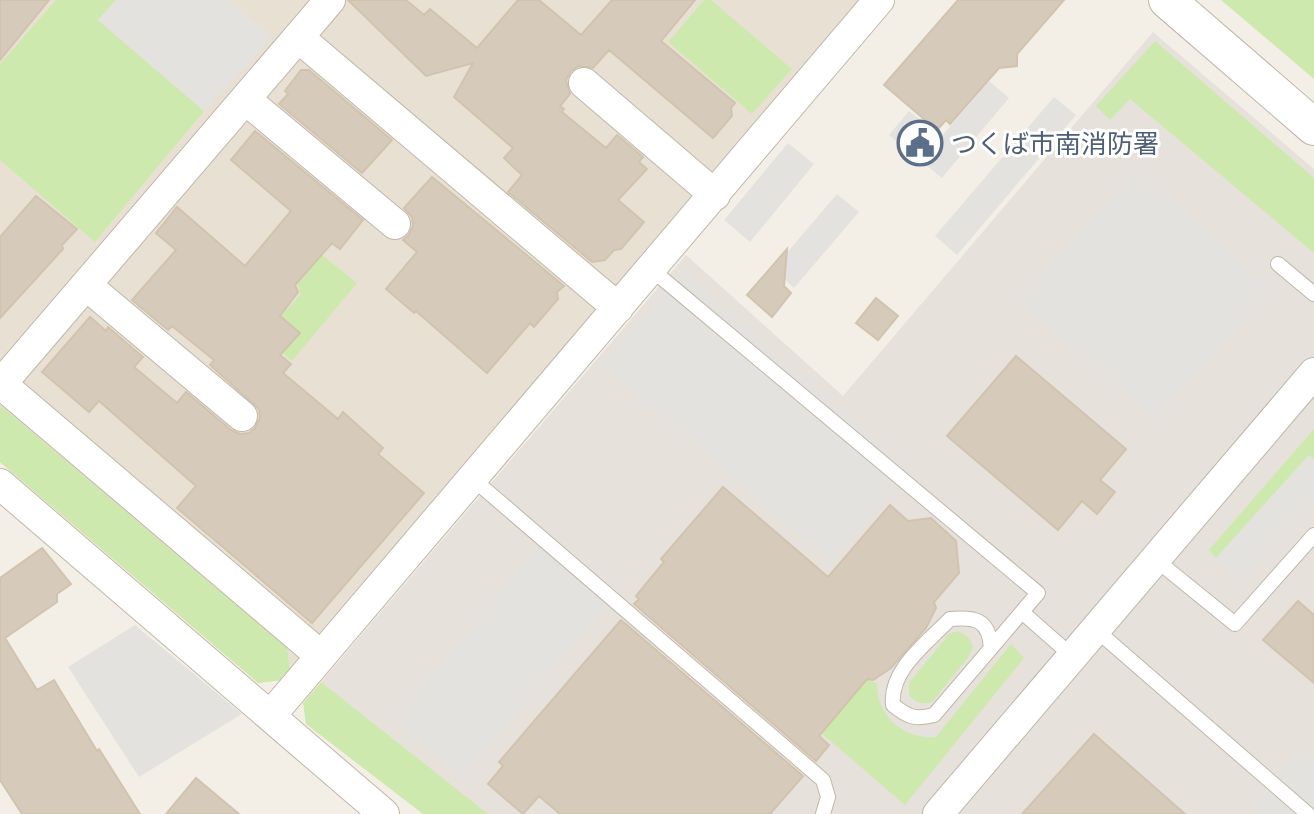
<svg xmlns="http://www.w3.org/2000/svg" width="1314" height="814" font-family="'IBM Plex Sans','Noto Sans JP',sans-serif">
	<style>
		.residential { fill: #e8e1d3 }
		.industrial { fill: #e6e1db }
		.green { fill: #cde9ad }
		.parking { fill: #e4e2de }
		.building { fill: #d6cbbb; stroke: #d1c3ae; stroke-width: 2 }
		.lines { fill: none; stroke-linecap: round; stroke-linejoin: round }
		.service-casing { stroke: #bfb7a8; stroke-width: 16 }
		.minor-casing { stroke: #bfb7a8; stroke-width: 32 }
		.tertiary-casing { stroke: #bfb7a8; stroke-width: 38 }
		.service { stroke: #fff; stroke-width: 14 }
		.minor { stroke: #fff; stroke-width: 30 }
		.tertiary { stroke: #fff; stroke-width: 36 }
		.labels { text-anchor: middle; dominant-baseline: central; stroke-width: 6; stroke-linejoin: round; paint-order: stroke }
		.service-label { font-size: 26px; fill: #4e5e75; stroke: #fff; text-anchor: start }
	</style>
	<rect width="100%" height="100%" fill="#f3efe6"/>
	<path class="residential" d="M0,0H861L717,166L282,680L258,683L0,462Z"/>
	<path class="industrial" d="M1153,32L1314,169V814H478L321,682L686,255L843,396Z"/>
	<path class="green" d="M56,0H116L98,20L204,111L95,242L0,160V64Z
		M704,0H711L792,69L752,114L668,42Z
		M1221,0H1314V79Z
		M1155,41L1314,178V253L1130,99L1110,120L1096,106Z
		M322,255L357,283L292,361L221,302L235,273L283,314L301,294L297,283Z
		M0,405L287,648L290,671L282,680L258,683L0,462Z
		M1314,429V459L1309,455L1216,558L1209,550Z
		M958,631L968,637L973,646L969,656L933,701C923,706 917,702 909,696V683L949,634Z
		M1011,644L1024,658L905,805L748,670L766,649L839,712L867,679L877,684C877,717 905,740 936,737Z
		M321,682L488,814H423L306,724L303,703Z"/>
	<path class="parking" d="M116,0H227L272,37L204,111L98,20Z
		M989,81L1009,98L942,178L889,135L909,111L941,137Z
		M1054,97L1076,115L957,255L935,236Z
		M788,143L814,164L750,242L724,220Z
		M1136,169L1271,288L1155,420L1020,301Z
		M837,194L859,212L794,288L773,269Z
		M683,273L911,470L832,562L604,365Z
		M1309,455L1314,459V499L1241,580L1216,558Z
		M549,534L618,590L463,776L396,720Z
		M135,625L242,714L139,777L68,667Z
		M1300,749L1314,761V814H1246Z"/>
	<path class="building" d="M0,0H49L0,60Z
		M348,0H406L424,15L430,9L477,48L518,0H539L581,35L612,0H695L661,41L735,103L731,108L732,116L713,138L609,50L593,68L579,66L571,71L566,80L570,94L560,106L564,109L562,112L606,148L617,135L643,157L639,162L647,169L618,200L644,222L621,249L614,250L605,260L592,262L508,192L522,175L504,158L513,148L454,97L473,63L426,76Z
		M958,0H1064L1017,54V66L999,68L950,124L946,120L937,130L884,85Z
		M301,70H309L392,140L362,173L279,104L288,94L285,91Z
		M255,131L363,220L340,249L332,243L295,285L298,292L280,316L300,333L280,355L291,364L283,373L338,419L343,412L383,448L378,454L424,493L312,623L177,508L196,486L99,401L89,412L42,372L90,317L106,331L108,327L143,357L134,367L177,403L186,392L231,430L240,434L249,433L255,428L260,418L259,409L210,365L214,360L172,326L168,330L132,300L176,250L156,233L177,207L245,266L291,211L231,160Z
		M432,177L564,286L557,292L558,299L534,327L530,323L487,373L416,311L414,313L386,289L417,252L403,240L409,235L413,226L412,217L404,208Z
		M36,196L77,229L62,245L63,249L0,318V237Z
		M787,249L784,286L791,293L772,317L747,295Z
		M876,298L898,316L878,340L856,323Z
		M1016,356L1126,449L1100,480L1115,492L1097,514L1082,501L1058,530L947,436Z
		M723,487L828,577L890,505L908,521L931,518L956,541L959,573L934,602L936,608L926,628L891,668L873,680L867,679L819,736L829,745L816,761L634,604L639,599L636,596L664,562L661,559Z
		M42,548L71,584L57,594V602L5,638L37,690L54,680L97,751L99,749L140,814H22L0,780V578Z
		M1298,601L1314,615V683L1263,640Z
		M621,620L803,776L770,814H560L539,796L523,814L488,784L503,766L499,762Z
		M1094,734L1185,814H1022Z
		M196,778L239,814H166Z"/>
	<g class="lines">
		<g class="service-casing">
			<path id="service" d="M1278,264L1314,294
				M651,269L1038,593L934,715C915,720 908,717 893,705C889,670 928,642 950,619C975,617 989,619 991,648
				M473,479L823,780L828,797L823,814
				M1155,559L1235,624L1314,535
				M1022,612L1072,656
				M1095,629L1308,814"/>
		</g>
		<g class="minor-casing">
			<path id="minor" d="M298,37L618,308
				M584,83L715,195
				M245,99L395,224
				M86,285L242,416
				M0,383L321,656
				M1,384L330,0
				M0,484L384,814
				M271,715L879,0
				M938,814L1314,373"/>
		</g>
		<g class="tertiary-casing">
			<path id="tertiary" d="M1167,0L1314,127"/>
		</g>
		<use href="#service" class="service"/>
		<use href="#minor" class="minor"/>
		<use href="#tertiary" class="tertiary"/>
	</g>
	<defs>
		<g id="civic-ring" transform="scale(2.3)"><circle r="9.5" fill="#fff" stroke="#5c6f8a" stroke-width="1.5"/><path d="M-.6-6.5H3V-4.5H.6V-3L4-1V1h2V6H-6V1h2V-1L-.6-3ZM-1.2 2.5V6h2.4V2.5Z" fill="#5c6f8a"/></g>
	</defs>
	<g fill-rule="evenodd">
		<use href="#civic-ring" x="920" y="143"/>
	</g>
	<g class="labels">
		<g class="service-label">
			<text x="951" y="143">つくば市南消防署</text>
		</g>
	</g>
</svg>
